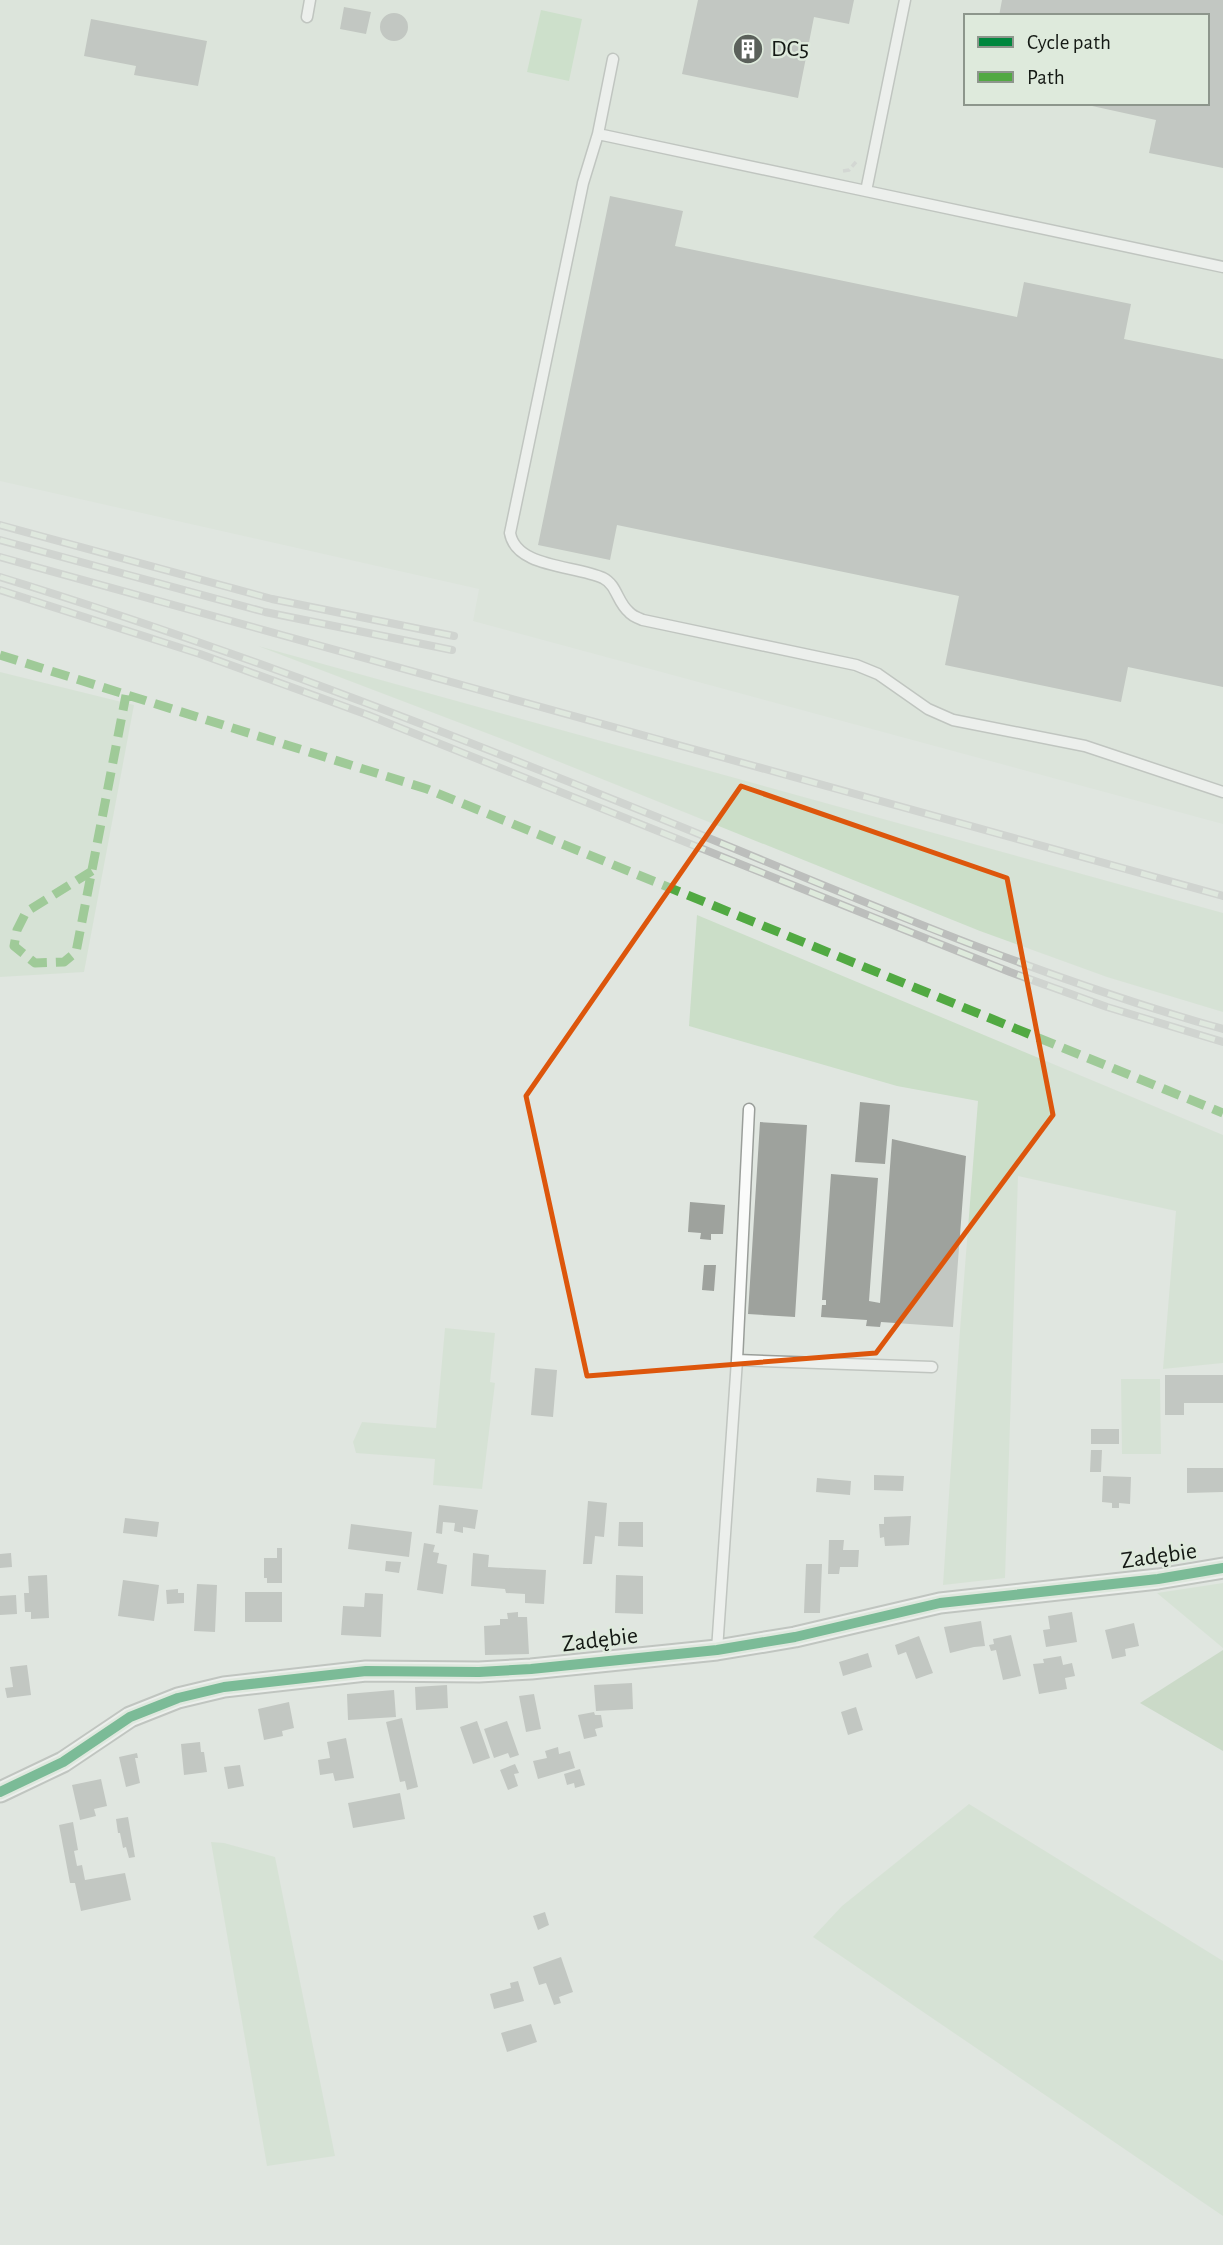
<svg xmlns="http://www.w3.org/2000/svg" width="1223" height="2245" font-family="'Alegreya Sans',sans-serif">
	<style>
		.built { fill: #d7e3d5; fill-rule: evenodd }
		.green { fill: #cbdec8 }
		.forest { fill: #b1ccac }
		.water { fill: #b7d9b2 }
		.building { fill: #9ea29d }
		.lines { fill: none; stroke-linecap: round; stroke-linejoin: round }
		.lane-casing { stroke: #9a9e9a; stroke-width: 13 }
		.street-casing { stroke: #9a9e9a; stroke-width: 23 }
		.path { stroke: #c3c5c3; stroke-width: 3.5; stroke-dasharray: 7 3.5; stroke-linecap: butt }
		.lane { stroke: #fafbfa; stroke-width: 10 }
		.street { stroke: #fafbfa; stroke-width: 19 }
		.rail-casing { stroke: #bcbebc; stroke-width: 8 }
		.rail { stroke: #deeadc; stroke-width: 5; stroke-dasharray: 16; stroke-linecap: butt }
		.quiet { stroke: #51a942; stroke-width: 9; stroke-dasharray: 18 9; stroke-linecap: butt }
		.cycleway-casing { stroke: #deeadc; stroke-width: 15 }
		.cycleway { stroke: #00873e; stroke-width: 10 }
		.marked { fill: none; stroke: #dd560c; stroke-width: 5; stroke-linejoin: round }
		.labels { text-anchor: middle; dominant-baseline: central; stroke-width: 5; stroke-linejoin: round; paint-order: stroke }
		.poi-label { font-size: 24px; fill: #141914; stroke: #deeadc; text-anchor: start }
		.street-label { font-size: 24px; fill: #141914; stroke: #deeadc }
	</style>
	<rect width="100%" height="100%" fill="#e0e6e0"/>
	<path class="built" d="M0,0H1223V824L473,621L479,589L0,481ZM966,16H1207V103H966Z"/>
	<path class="green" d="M258,646L1223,913V1012L1107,977L980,931L510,742Z
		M0,672L134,705L84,972L0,977Z
		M697,915L1223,1135V1363L1163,1369L1176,1211L1018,1176L1005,1578L943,1585L960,1330L978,1101L897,1086L689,1026Z
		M445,1328L495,1333L490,1382L495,1383L482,1489L433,1485L435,1459L356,1453L353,1442L362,1422L436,1428Z
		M1121,1379H1160L1161,1454H1122Z
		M1223,1583V1648L1157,1593Z
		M969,1804L1223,1961V2216L813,1937L842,1906Z
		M211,1842L224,1843L275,1857L335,2156L267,2166Z"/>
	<path class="forest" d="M1223,1650V1751L1140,1703Z"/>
	<path class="water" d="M541,10L582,19L569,81L527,72Z"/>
	<path class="building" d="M698,0H854L849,24L814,17L798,98L682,74Z
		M1002,0H1223V168L1149,153L1156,120L1083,104L1207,103V16H999Z
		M344,7L371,12L366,34L340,29Z
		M380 27a14 14 0 1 1 28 0a14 14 0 1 1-28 0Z
		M91,19L207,41L198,86L134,75L136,66L84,56Z
		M610,196L683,211L675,246L1017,317L1024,282L1131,304L1124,339L1223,359V687L1128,667L1121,702L945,665L959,596L617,525L610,560L538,545Z
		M860,1102L890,1105L885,1164L855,1162Z
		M760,1122L807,1125L795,1317L748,1314Z
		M892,1139L966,1156L953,1327L881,1322L880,1327L866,1326L867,1320L821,1317L822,1305H826V1300H822L831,1174L878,1178L869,1301L880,1303Z
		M690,1202L725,1205L723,1234H711V1240L700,1239L701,1233L688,1232Z
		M704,1265H716L714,1291L702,1290Z
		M535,1368L557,1370L553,1417L531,1415Z
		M1165,1375H1223V1403H1184V1415H1165Z
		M1091,1429H1119V1444H1091Z
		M1091,1450H1102L1101,1472H1090Z
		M1187,1468H1223V1492L1187,1493Z
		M874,1475L904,1476L903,1491L874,1490Z
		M1103,1476L1131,1477L1130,1504L1119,1503V1508H1112V1503L1102,1502Z
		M817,1478L851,1481L850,1495L816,1492Z
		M588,1501L607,1503L604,1537L595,1536L592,1564H583Z
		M439,1505L478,1510L475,1529L463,1527V1533L454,1531L455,1523L443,1522L442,1534L436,1533Z
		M911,1516L909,1545L885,1546L884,1537L880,1538L879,1524H884V1517Z
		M125,1518L159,1522L157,1537L123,1533Z
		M619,1522H643V1547L618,1546Z
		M351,1524L412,1532L409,1557L348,1549Z
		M829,1540H844L843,1550H859L858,1567H840L839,1574H828Z
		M424,1543L435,1545L433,1552L439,1553L437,1563L447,1565L443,1594L417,1590Z
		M277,1548H282V1583H267V1578H264V1558H277Z
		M11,1553L12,1567L0,1568V1554Z
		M473,1553L489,1555L488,1567L546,1570L544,1604L525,1603V1594L506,1593L505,1589L471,1586Z
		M386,1561L401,1562L399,1573L385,1571Z
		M806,1564H822L820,1613H804Z
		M47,1575L49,1618L31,1619V1612H25L24,1593H29L28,1576Z
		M616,1575L643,1576V1614L615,1613Z
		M123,1580L159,1585L154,1621L118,1616Z
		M197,1584L217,1585L215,1632L194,1631Z
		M178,1589V1593H184V1603L167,1604L166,1590Z
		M245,1592H282V1622H245Z
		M365,1593L383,1594L381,1637L341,1635L343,1606L364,1607Z
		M16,1595L17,1614L0,1615V1596Z
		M518,1612V1617H527L529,1654L485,1655L484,1626L500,1625V1619H508L507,1613Z
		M1072,1612L1077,1642L1046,1647L1043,1630L1050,1629L1048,1616Z
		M981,1621L985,1646L974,1647L950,1653L944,1627Z
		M1134,1623L1139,1646L1125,1649L1126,1656L1112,1659L1105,1630Z
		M1011,1635L1021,1676L1003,1680L996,1650L991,1651L989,1645L994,1644L993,1639Z
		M919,1636L933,1673L916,1679L906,1652L898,1655L895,1645Z
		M868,1653L872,1667L843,1676L839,1662Z
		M1061,1656L1063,1665L1072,1663L1075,1676L1065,1678L1067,1689L1039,1694L1033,1664L1044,1663L1043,1659Z
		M27,1665L31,1695L7,1698L5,1688L13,1687L10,1667Z
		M632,1683L633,1709L596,1711L594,1685Z
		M447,1685L448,1708L416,1710L415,1687Z
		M394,1690L396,1717L348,1720L347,1694Z
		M534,1694L541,1729L526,1732L519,1696Z
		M289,1702L294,1728L282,1731L283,1736L264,1740L258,1709Z
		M856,1707L863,1730L848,1735L841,1712Z
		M594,1712L595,1715H601L603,1727L595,1729L597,1736L584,1739L578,1715Z
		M402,1718L418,1787L407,1790L405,1781L400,1782L386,1722Z
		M477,1721L490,1758L473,1764L460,1727Z
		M507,1721L519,1755L510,1758L508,1753L494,1758L484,1729Z
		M346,1738L354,1778L335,1781L333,1773L320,1775L318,1760L330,1758L327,1742Z
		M200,1742L201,1752H204L207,1772L184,1775L181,1744Z
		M558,1747L559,1754L570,1751L575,1768L538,1779L533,1761L547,1758L545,1751Z
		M137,1753L138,1758H135L140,1783L126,1787L119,1757Z
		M515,1764L519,1773L514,1774L518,1786L508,1790L500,1770Z
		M240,1765L244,1786L228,1789L224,1767Z
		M580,1769L585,1785L575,1788L574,1783L567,1785L564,1774Z
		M101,1779L107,1806L94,1809L96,1816L80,1820L72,1785Z
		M400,1793L405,1819L353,1828L348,1803Z
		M128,1817L135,1857L129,1858L126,1847L123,1848L120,1833H118L116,1819Z
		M73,1822L78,1850L74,1851L77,1866L82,1865L85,1880L125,1873L131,1900L81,1911L75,1883H70L59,1825Z
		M545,1912L549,1925L538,1930L533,1916Z
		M561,1957L573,1992L559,1997L561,2003L554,2005L546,1983L539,1985L533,1967Z
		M518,1981L524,2001L494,2009L490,1994L511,1988L510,1983Z
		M531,2024L537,2042L507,2052L501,2033Z"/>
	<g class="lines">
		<g class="lane-casing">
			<path id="lane" d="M307,17L310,0
				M613,59L598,134L866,191L905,0
				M598,134L583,183L510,533C516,568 575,565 603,578C617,585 617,602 629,612C632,616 638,618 643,620L856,665L878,674L928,709L953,720L1085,746L1223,792
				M866,191L1223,267
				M737,1360L932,1367
				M717,1650L737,1360L749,1109"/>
		</g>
		<g class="street-casing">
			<path id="street" d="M0,1792L63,1762L130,1717L178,1698L224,1687L366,1671L479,1672L531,1669L717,1650L795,1637L940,1603L1158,1579L1223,1568"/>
		</g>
		<path class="path" d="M843,171L849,170L856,162"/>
		<use href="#lane" class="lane"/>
		<use href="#street" class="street"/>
		<g class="rail-casing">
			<path id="rail" d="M0,525L272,599L454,636
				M0,540L265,612L452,650
				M0,557L1223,896
				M0,577C235,649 462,738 689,830C865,902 1040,978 1223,1029
				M0,590L200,654L368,715L1010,972L1107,1007L1223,1042"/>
		</g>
		<use href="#rail" class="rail"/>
		<path class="quiet" d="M0,655L427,789L1223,1113
			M92,871L26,912L17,930L14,946L35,963L64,962L76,952L126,695"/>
		<g class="cycleway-casing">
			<path id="cycleway" d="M0,1792L63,1762L130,1717L178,1698L224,1687L366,1671L479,1672L531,1669L717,1650L795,1637L940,1603L1158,1579L1223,1568"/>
		</g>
		<use href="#cycleway" class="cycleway"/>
	</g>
	<path d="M0 0H1223V2245H0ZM741,786L1007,878L1053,1115L876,1353L587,1376L526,1096Z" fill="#e0e6e0" fill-opacity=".55" fill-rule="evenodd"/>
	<path class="marked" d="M741,786L1007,878L1053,1115L876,1353L587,1376L526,1096Z"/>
	<defs>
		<g id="building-disc" transform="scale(1.575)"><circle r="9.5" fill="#5b615b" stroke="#deeadc"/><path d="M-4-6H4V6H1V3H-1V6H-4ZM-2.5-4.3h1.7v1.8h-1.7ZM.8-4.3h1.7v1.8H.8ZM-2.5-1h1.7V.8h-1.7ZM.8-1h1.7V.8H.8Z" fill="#fff"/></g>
	</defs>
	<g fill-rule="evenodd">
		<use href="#building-disc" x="748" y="49"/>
	</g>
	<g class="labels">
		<g class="poi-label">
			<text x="771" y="49">DC5</text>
		</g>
		<g class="street-label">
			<text transform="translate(1159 1556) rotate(-8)">Zadębie</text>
			<text transform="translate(600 1640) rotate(-7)">Zadębie</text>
		</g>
	</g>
	<rect x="964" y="14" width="245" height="91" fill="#deeadc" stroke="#8d968c" stroke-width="2"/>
	<rect x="978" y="37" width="35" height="10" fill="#00873e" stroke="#8d968c" stroke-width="2"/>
	<text x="1027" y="49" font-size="21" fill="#141914">Cycle path</text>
	<rect x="978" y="72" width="35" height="10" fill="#51a942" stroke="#8d968c" stroke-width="2"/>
	<text x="1027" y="84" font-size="21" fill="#141914">Path</text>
</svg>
